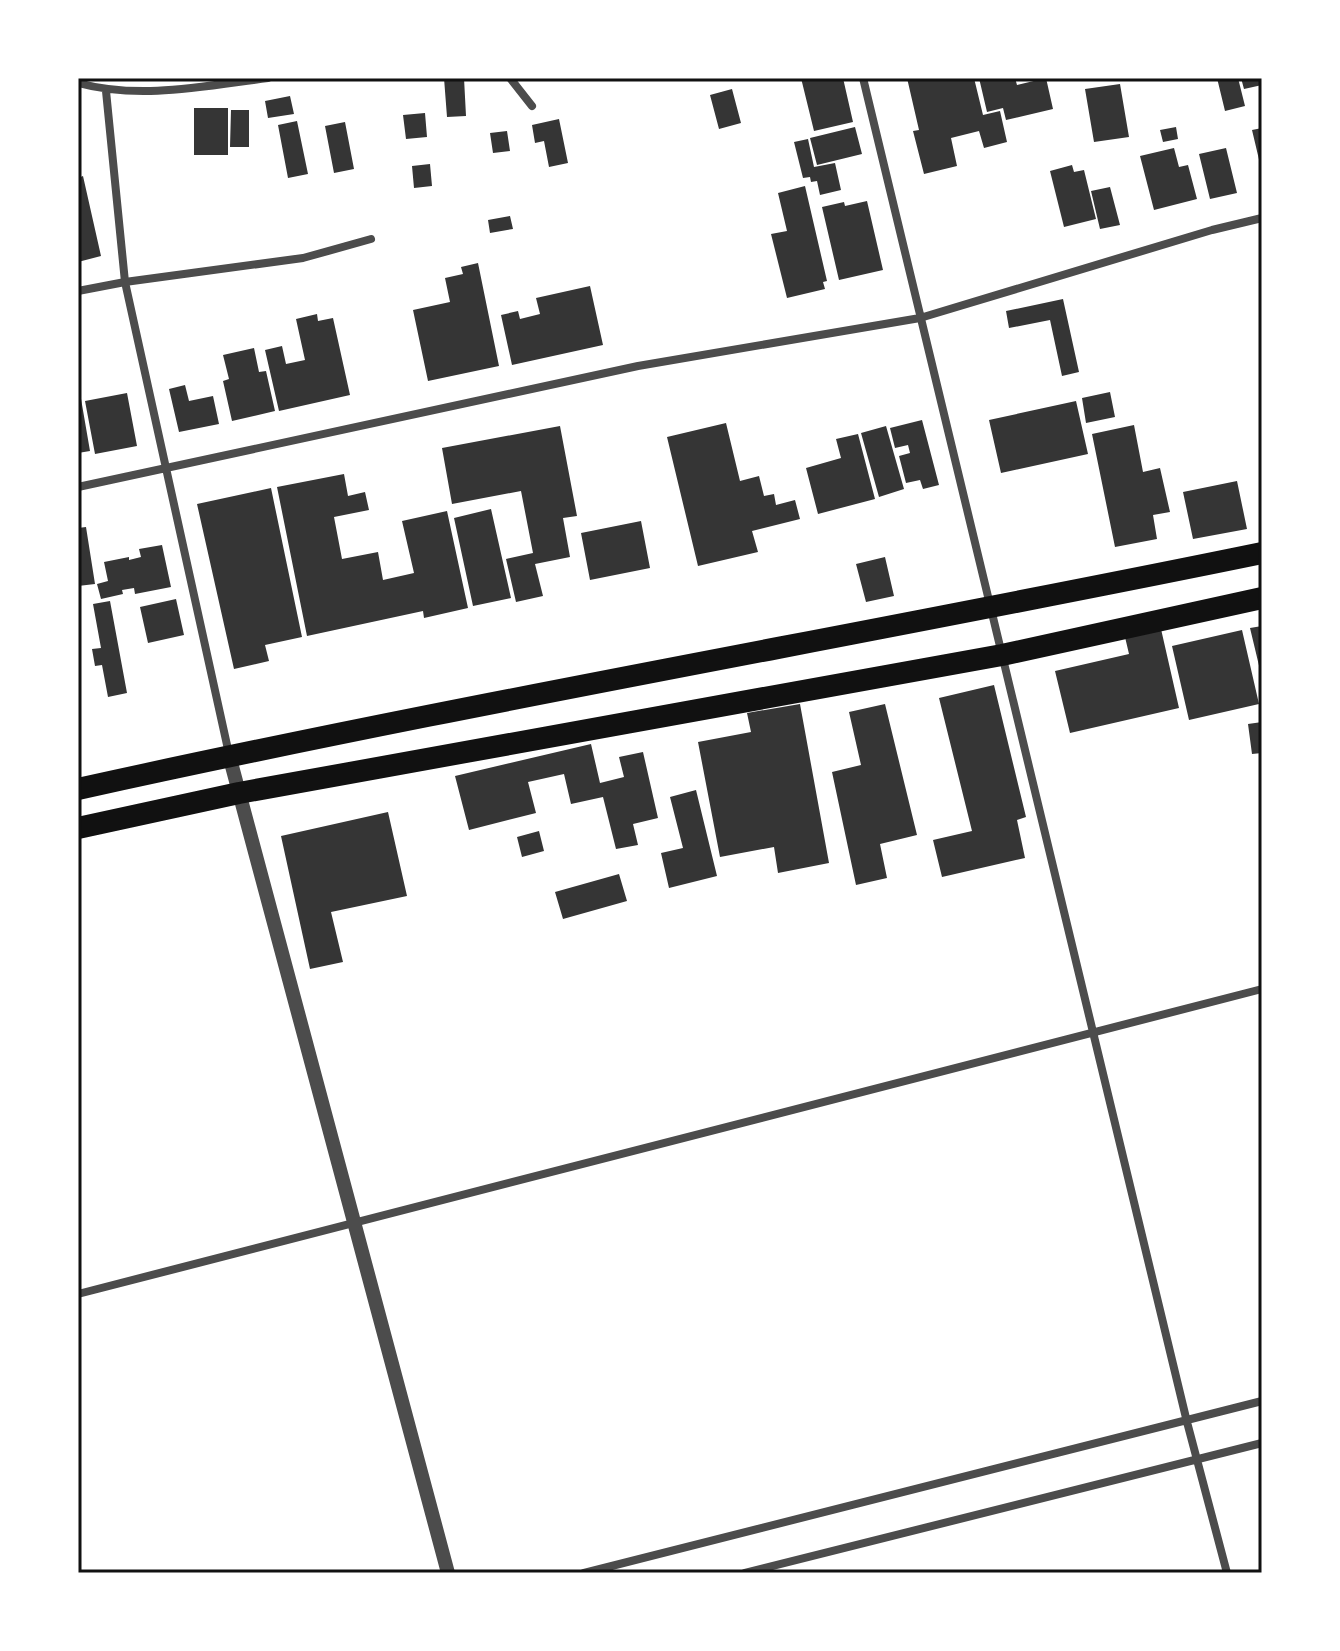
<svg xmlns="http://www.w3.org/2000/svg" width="1340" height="1651" font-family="'Sofia Sans Condensed',sans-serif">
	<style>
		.building { fill: #353535 }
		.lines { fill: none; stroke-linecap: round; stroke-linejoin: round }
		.minor { stroke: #4c4c4c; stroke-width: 8 }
		.tertiary { stroke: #4c4c4c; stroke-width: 14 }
		.trunk { stroke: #111; stroke-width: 22 }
		.neatline { fill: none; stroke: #111; stroke-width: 3 }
	</style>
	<rect width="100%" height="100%" fill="#fff"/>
	<path class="building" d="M444,78H464L466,116L447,117Z
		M801,78H843L853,122L814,131Z
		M907,78H974L983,115L1000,111L1007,142L984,148L979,131L951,138L957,166L924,174L913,131L919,130Z
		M979,78H1015L1017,85L1046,78L1053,109L1006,120L1003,108L987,112Z
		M1217,78H1238L1245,106L1225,111Z
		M1241,78H1262V85L1244,89Z
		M1120,84L1129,137L1094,142L1085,89Z
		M732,89L741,123L719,129L710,95Z
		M290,96L294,114L268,118L265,101Z
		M194,108H228V155H194Z
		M231,110H249V147H230Z
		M425,113L427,137L406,139L403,115Z
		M559,119L568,163L549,167L544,141L535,143L532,125Z
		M297,121L308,174L288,178L278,125Z
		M345,122L354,169L334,173L325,126Z
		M855,127L862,154L817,165L810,138Z
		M1176,127L1178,139L1163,142L1160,130Z
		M1262,128V168H1261L1252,130Z
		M507,131L510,151L493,153L490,133Z
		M808,139L814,167L835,163L841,190L820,195L817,181L811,182L810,177L803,178L794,142Z
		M1174,148L1179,167L1188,165L1197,199L1154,210L1140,156Z
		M1226,148L1237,193L1210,199L1199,154Z
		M430,164L432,186L414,188L412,166Z
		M1072,165L1074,172L1084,170L1096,219L1064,227L1050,171Z
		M83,176L101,256L78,262V178Z
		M805,186L827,281L823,282L825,289L787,298L771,234L787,231L778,193Z
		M1110,187L1120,225L1100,229L1091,191Z
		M867,201L883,270L839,280L822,207L844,202L845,206Z
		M510,216L513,229L490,233L488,220Z
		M478,263L499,366L428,381L413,310L450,302L445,278L463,274L461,267Z
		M590,286L603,345L512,365L501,315L518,311L520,319L540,314L536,298Z
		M1063,299L1079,372L1062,376L1050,320L1009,328L1006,311Z
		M317,314L318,321L333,318L350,395L279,411L265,350L282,346L286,364L305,360L296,319Z
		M254,348L259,372L266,371L275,411L232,421L223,381L229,379L223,355Z
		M185,385L189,401L213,396L219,424L179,432L169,389Z
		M1110,392L1115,417L1086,423L1082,398Z
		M80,393L90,451L78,453V394Z
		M127,393L137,446L95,454L85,401Z
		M1076,401L1088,454L1001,473L989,420Z
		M922,420L939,485L923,489L920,480L906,483L899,456L910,453L908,445L895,448L890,428Z
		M726,423L740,481L759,476L764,496L774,494L776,505L795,500L800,519L752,531L758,552L698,566L667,437Z
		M1134,425L1143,472L1160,468L1170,512L1153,515L1157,539L1115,547L1092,434Z
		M560,426L577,516L563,518L570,557L535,564L543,596L516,602L506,559L533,553L521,491L452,504L442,448Z
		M886,426L904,489L879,497L861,433Z
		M858,434L875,499L818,514L806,468L841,458L836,439Z
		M344,474L348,496L365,492L369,510L334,517L342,559L378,552L383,580L414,573L402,521L447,511L468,608L424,618L423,611L307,636L277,487Z
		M1237,481L1247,529L1193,539L1183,492Z
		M271,488L302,637L265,645L269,661L234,669L197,504Z
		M491,509L511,598L473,606L454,518Z
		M641,521L650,568L590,580L581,533Z
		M86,527L95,584L78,586V528Z
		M162,545L171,587L135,594L134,588L122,590L123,594L101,599L97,584L108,581L104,562L129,557V560L141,557L139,549Z
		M885,557L894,596L866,602L856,564Z
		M176,599L184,635L148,643L140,607Z
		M110,601L127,693L108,697L102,665L95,666L92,649L101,648L93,604Z
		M1262,626V674H1261L1250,628Z
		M1161,629L1179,708L1070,733L1055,671L1129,654L1125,637Z
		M1242,630L1259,704L1189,720L1172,646Z
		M994,685L1026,817L1017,820L1025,858L942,877L933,840L972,831L939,698Z
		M800,704L829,863L778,873L774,847L720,857L698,742L751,732L747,713Z
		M885,704L917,835L880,844L887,878L856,885L832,772L861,765L849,712Z
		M1262,722V753L1252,754L1248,724Z
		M591,744L600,783L624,777L619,757L643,752L658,818L633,824L638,845L616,849L603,797L571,804L564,774L528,782L536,813L469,830L455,776Z
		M696,790L717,876L669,888L661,853L683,848L670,797Z
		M388,812L407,896L331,912L343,962L310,969L281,836Z
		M539,831L544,851L522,857L517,837Z
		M619,874L627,901L563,919L555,892Z"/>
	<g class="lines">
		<path class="minor" d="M510,78L532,106
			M863,78L1187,1422L1227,1573
			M78,83C140,100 205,86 268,78
			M106,91L125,282L229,754
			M78,291L125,282L303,258L371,239
			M78,487L638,366L920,318L1212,230L1262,218
			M78,1294L1262,989
			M584,1573L1262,1401
			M745,1573L1262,1443"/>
		<path class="tertiary" d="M229,755L448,1573"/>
		<path class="trunk" d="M78,789C471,702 868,634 1262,553
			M78,828L239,793L1002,655L1262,598"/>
	</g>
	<rect width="1340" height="1651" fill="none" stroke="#ffffff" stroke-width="160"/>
	<rect x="80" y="80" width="1180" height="1491" class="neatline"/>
</svg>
